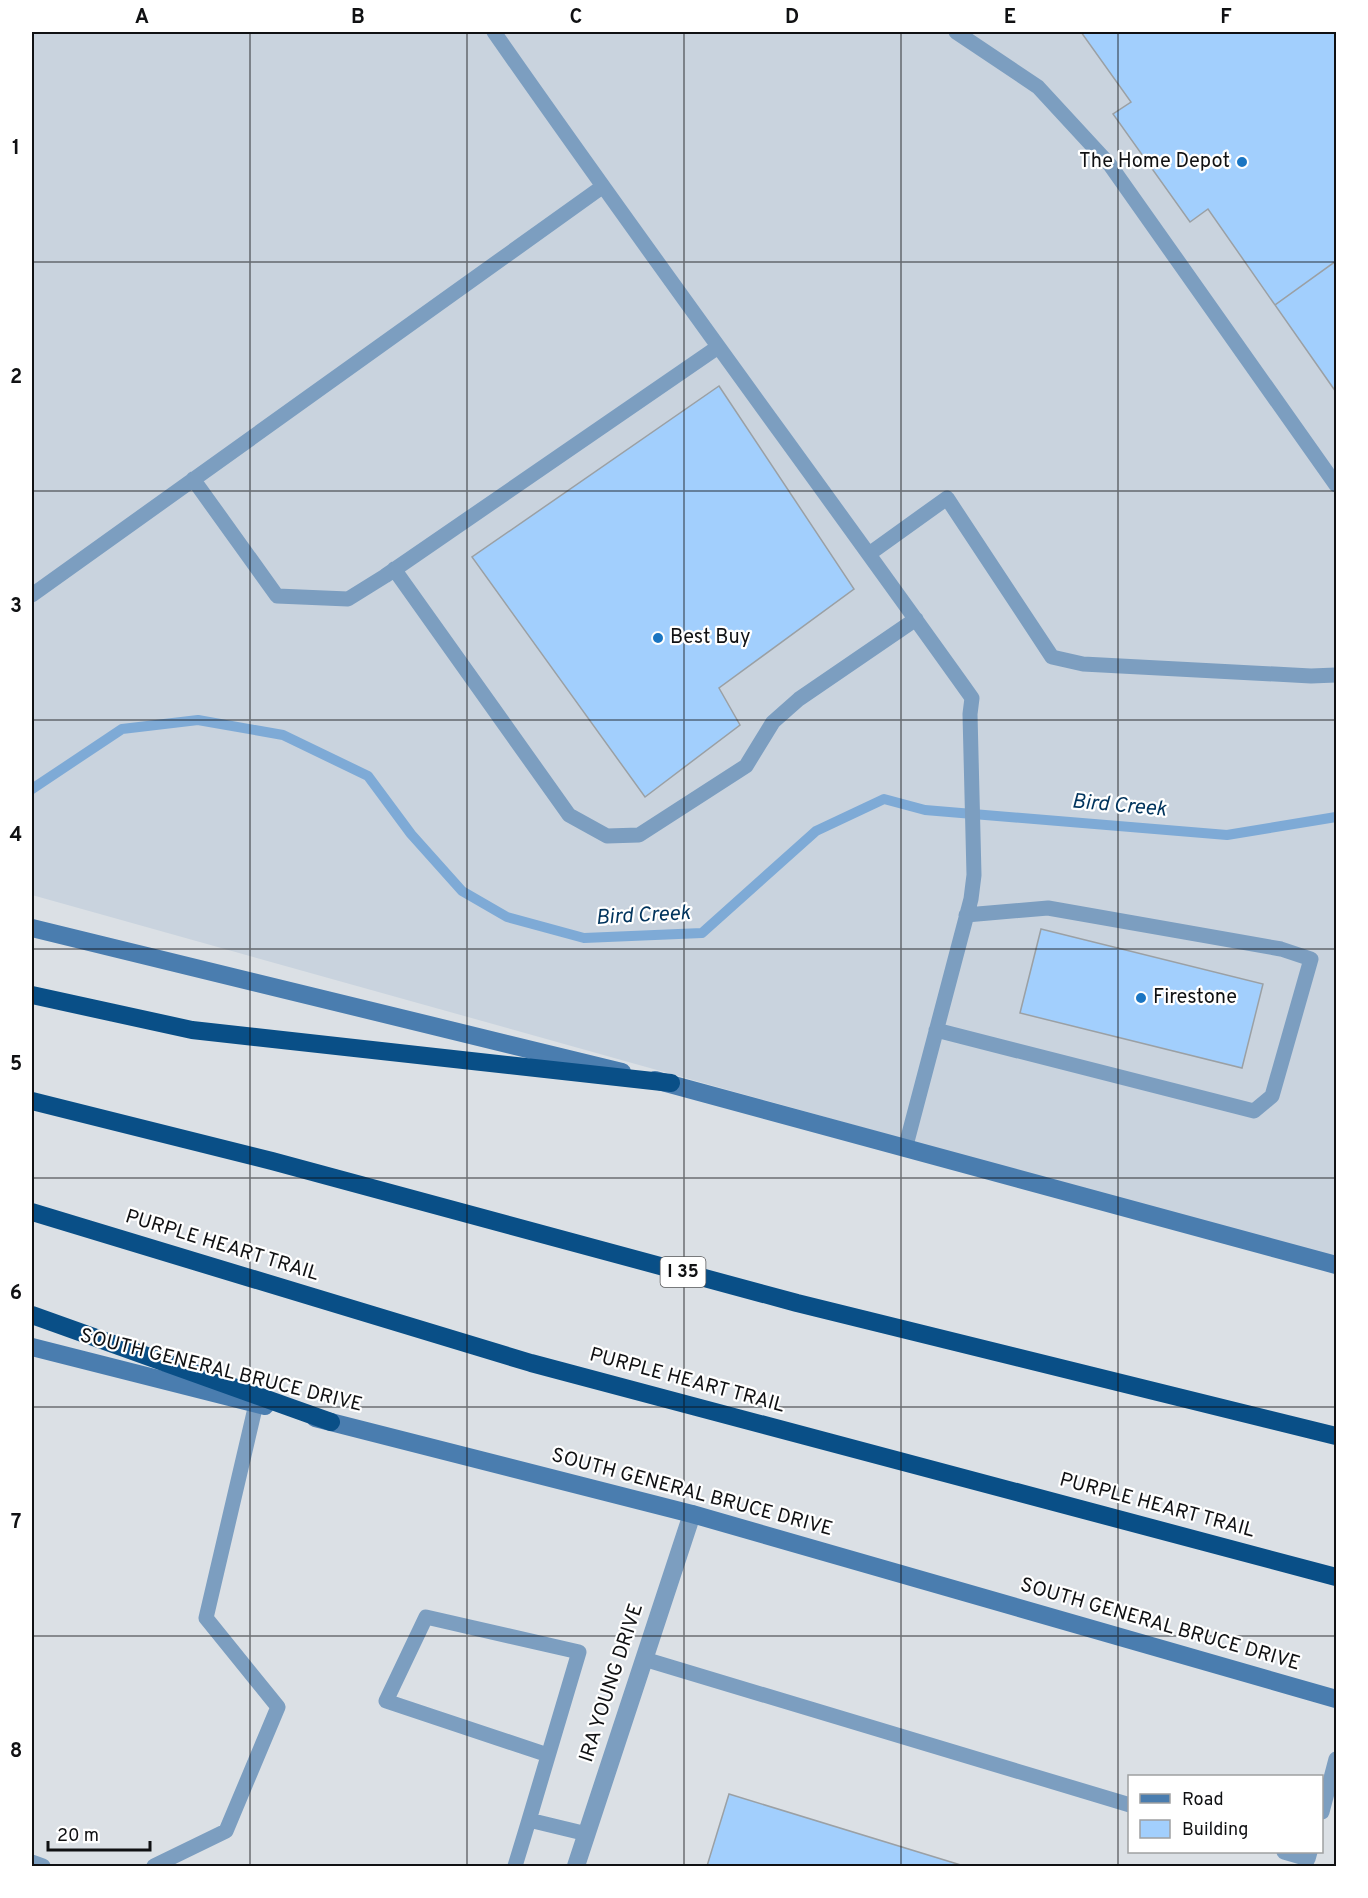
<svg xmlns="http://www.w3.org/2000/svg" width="1368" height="1898" font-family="Overpass,sans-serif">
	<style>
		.built { fill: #c9d3de }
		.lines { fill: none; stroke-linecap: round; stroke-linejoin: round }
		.stream { stroke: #7eaad6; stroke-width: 10 }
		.building { fill: #a2cffd; stroke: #9ba0a4; stroke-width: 1.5 }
		.lane { stroke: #7c9ec0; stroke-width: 15 }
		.street { stroke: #7c9ec0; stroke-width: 18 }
		.secondary { stroke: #4a7daf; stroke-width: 18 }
		.highway { stroke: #094f87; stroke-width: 18 }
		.grid { fill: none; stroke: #101113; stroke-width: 1.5; stroke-opacity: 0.55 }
		.poi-dot { fill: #1a75c2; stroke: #fff; stroke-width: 2 }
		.labels { text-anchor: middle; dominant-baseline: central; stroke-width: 4.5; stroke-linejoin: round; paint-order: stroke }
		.shield { fill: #fff; stroke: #58585a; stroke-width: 1.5 }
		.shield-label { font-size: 18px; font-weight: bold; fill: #101113 }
		.poi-label { font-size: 20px; fill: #101113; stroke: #fff; text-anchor: start }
		.street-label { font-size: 20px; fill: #101113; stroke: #fff }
		.water-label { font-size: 21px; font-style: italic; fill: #01345d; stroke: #fff }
		.neatline { fill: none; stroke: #101113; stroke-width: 2 }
		.grid-label { font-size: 20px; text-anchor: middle; font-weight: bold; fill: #101113 }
	</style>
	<rect width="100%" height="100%" fill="#dbe0e5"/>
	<path class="built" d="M32,32H1336V1260L32,895Z"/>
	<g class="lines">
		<path class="stream" d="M32,789L122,729L198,720L283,735L368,776L411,834L462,891L507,917L584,938L702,933L816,831L884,799L925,810L1227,835L1336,817"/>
	</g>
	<path class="building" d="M1081,32H1336V261L1275,305L1208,209L1190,222L1113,114L1131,102Z
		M1336,261V392L1275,305Z
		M719,386L854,589L719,688L740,725L645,797L472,557Z
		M1041,929L1263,984L1242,1068L1020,1013Z
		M729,1794L964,1866H707Z"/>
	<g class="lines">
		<path class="lane" d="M494,32C650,256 813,475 972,698L970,714L974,875L971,899L905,1149
			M956,32L1038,87L1110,165L1336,485
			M193,479L277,596L348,599L385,576L718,347
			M869,554L947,498L1052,657L1083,664L1311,676L1336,675
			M394,569L569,815L607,836L639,835L746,766L773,722L799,699L916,619
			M32,595L602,187
			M936,1030L1254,1111L1272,1096L1311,959L1281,949L1048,908L966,915
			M644,1659L1130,1805
			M548,1755L386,1701L426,1617L579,1652L529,1820L587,1834
			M1322,1812L1336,1759
			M1284,1852L1308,1859L1310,1852
			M32,1862L43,1866
			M154,1866L226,1831L278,1707L206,1618L256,1404
			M515,1866L529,1820"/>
		<path class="street" d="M576,1866L692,1514"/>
		<path class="secondary" d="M32,928L622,1072
			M655,1080L1336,1265
			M32,1347L265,1406
			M315,1418L692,1514L1336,1699"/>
		<path class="highway" d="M32,995L192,1030L671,1083
			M32,1101L272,1161L797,1303L1336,1436
			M32,1212L531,1363L1336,1577
			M32,1315L331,1422"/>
	</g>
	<path class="grid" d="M250,32V1866M467,32V1866M684,32V1866M901,32V1866M1118,32V1866M32,262H1336M32,491H1336M32,720H1336M32,949H1336M32,1178H1336M32,1407H1336M32,1636H1336"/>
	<g class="poi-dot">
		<circle cx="1242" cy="162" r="6"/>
		<circle cx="658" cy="638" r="6"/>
		<circle cx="1141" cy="998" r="6"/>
	</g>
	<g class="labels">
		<rect class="shield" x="660.5" y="1257" width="45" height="30" rx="4.5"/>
		<g class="shield-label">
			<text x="683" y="1272">I 35</text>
		</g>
		<g class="poi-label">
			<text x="1230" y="162" text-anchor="end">The Home Depot</text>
			<text x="670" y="638">Best Buy</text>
			<text x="1153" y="998">Firestone</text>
		</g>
		<g class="street-label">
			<text transform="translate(222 1246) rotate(17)">PURPLE HEART TRAIL</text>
			<text transform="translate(221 1371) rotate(14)">SOUTH GENERAL BRUCE DRIVE</text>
			<text transform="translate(687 1381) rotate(15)">PURPLE HEART TRAIL</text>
			<text transform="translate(692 1493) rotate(15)">SOUTH GENERAL BRUCE DRIVE</text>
			<text transform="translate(1157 1506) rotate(15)">PURPLE HEART TRAIL</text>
			<text transform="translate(1160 1625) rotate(16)">SOUTH GENERAL BRUCE DRIVE</text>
			<text transform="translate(612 1683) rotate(-72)">IRA YOUNG DRIVE</text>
		</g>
		<g class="water-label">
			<text transform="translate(1119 806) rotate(5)">Bird Creek</text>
			<text transform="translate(643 916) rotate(-3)">Bird Creek</text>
		</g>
	</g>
	<rect width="1368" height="1898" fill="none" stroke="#ffffff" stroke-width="66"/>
	<rect x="1128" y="1775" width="195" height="78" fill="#ffffff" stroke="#9fa0a1" stroke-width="1.5"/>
	<rect x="1140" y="1794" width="30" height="9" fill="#4a7daf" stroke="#9fa0a1" stroke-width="1.5"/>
	<text x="1182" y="1805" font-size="18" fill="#101113">Road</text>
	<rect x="1140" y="1820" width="30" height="18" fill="#a2cffd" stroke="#9fa0a1" stroke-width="1.5"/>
	<text x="1182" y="1835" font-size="18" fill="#101113">Building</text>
	<path d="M48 1841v9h102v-9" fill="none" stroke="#101113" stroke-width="3"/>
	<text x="57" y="1841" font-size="18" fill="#101113" stroke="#ffffff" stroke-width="4.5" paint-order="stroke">20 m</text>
	<rect x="33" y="33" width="1302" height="1832" class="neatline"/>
	<g class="grid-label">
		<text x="142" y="23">A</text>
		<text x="358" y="23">B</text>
		<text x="576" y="23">C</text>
		<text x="792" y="23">D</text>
		<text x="1010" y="23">E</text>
		<text x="1226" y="23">F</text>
		<text x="16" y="154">1</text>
		<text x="16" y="383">2</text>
		<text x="16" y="612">3</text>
		<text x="16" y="841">4</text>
		<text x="16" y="1070">5</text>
		<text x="16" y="1299">6</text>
		<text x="16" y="1528">7</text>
		<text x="16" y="1757">8</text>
	</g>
</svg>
